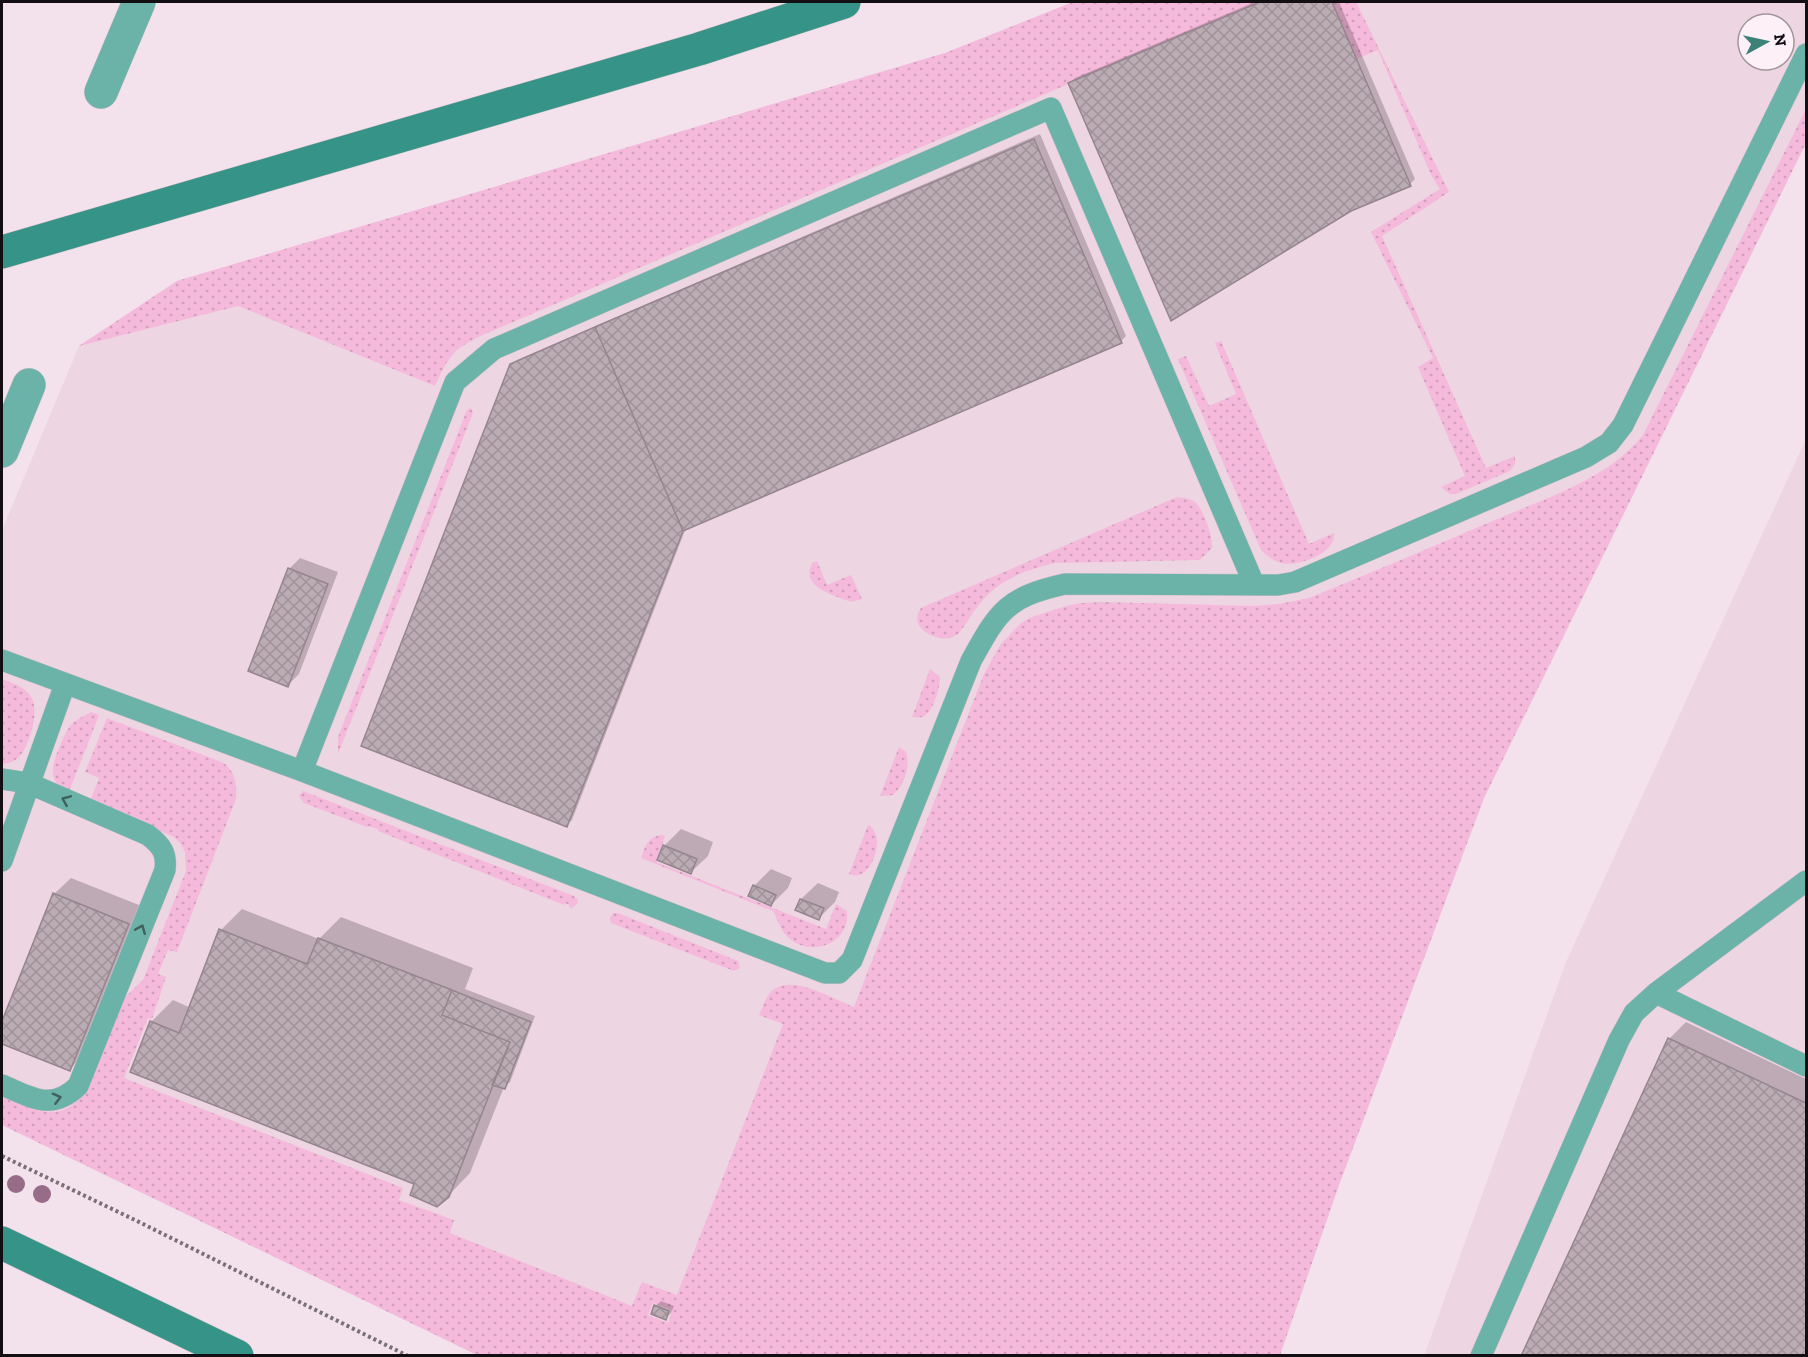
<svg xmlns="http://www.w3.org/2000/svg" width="1808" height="1357" font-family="'Zilla Slab',serif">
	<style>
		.built { fill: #eed5e2; fill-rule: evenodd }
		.green { fill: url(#green-dots); fill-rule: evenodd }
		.shadow { fill: #0003 }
		.building { fill: url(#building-cross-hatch); stroke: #95858e; stroke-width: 1.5 }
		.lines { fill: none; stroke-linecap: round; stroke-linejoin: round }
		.service-casing { stroke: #cfc0c8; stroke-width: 22 }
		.minor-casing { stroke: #cfc0c8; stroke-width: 34 }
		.secondary-casing { stroke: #cfc0c8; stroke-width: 34 }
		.path { stroke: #796f74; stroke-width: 4; stroke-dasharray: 3 3; stroke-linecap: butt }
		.service { stroke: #6bb2a8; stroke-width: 21 }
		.minor { stroke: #6bb2a8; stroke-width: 33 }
		.secondary { stroke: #359387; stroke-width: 33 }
		.tree { fill: #976c89 }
		.oneway { stroke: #3f605c }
	</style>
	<defs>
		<pattern id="green-dots" width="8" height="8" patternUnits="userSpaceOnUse" patternTransform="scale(1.5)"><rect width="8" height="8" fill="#f5b9db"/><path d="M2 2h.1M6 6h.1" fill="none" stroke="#d19ebb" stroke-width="1.8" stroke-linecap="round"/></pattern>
		<pattern id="building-cross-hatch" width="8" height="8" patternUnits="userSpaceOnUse" patternTransform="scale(1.5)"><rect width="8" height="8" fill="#bbabb3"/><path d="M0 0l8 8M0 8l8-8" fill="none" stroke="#a09299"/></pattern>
	</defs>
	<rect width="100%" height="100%" fill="#f3e2eb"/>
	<path class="built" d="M1073,2H1806V143L1484,798L1339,1185L1280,1355H477L2,1125V530L79,346L177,281L945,53ZM1748,24H1784V60H1748Z
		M1806,439V1355L1424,1356L1566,962Z"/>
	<path class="green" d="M1073,2H1260L485,334C453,349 450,354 435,386L238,306L79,346L177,281L945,53Z
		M1332,2H1356L1449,192L1382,236L1486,468L1515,456V464L1510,471L1456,494H1450L1441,487L1465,476L1418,367L1433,358L1371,232L1440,189L1431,175L1378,50L1356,59Z
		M1806,109V143L1484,798L1339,1185L1280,1355H477L2,1125V1096C30,1107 55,1125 80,1098L119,1003L143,980L186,871L185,852L181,844L174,837L90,801L99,778L85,772L107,718L224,763C236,773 237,785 236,799L177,952L168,950L158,974L166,977L152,1019L148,1018L124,1078L403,1188L399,1200L454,1220L450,1233L632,1306L642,1282L677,1295L783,1024L759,1015C762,1009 764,1002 767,997C785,968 831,999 854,1007L984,674L1001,644L1020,624L1029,618L1066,606L1081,603L1102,602L1253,606L1279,604L1309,598C1370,573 1430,548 1490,522C1543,499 1606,481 1643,435ZM653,1303L672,1310L668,1323L648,1315Z
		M1221,341L1309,544L1334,533C1337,553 1297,567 1281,563C1273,561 1267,556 1261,550L1178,359L1186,356L1209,406L1236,394L1215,343Z
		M471,408L473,413L338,754V737L467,410Z
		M1177,497C1184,498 1191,498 1196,503C1204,511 1213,537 1212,548L1200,560L1055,563C1025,570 997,580 978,606C971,615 966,624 959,633C957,635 953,637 950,638C936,641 907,628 921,608Z
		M817,561L827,585L851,575L862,599L851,602C834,595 800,588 812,563Z
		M930,669L940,677C940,688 933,714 922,717C919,718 915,717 912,717Z
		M2,679C12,683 23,686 30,695C41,709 30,744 19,757C14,762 8,763 2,764Z
		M91,712L99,715L68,794C45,780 53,763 61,743C65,735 67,728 74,722C79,718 85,715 91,712Z
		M899,747L906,752C911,765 904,786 893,795L880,796Z
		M303,791L574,896L578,900L577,904L572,908L569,907V905L565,903L564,905L378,831V829L368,826L367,827L304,803L299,796Z
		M868,825C886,834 874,871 859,875C855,876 852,875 849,874Z
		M660,835L665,836L656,862L826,929L836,904L847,911C851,942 813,958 790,939C781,932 778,920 773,911L641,858C645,847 647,838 660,835Z
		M613,913H618L738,961L740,968L734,971L611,923L610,918Z"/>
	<path class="shadow" d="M1255,2H1339L1415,179L1410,184L1069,84L1075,78Z
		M1040,134L1126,336L1121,341L686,528L572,820L566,825L511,365L517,360Z
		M300,558L338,572L299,674L288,685L289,569Z
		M681,829L713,842L708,856L691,872L664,846Z
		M771,869L792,878L788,888L771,905L754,886Z
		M71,878L144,907L86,1053L69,1070L2,1043V1025L54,894Z
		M818,883L839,892L835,902L819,918L801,899Z
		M242,909L319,939L341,917L473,968L465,989L535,1016L510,1082L504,1087L470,1173L448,1196L416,1183L151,1022L173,1000L191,1008L221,930Z
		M1686,1022L1806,1079V1356H1523L1669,1039Z
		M661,1301L674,1306L671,1313L666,1318L656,1306Z"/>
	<path class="building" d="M1260,2H1332L1411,186L1351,211L1171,321L1068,83Z
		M1034,139L1122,343L683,531L595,327Z
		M595,327L683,531L567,827L361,746L510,364Z
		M288,568L328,584L288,687L248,671Z
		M663,845L697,859L691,874L657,860Z
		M753,885L776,895L771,906L748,896Z
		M53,893L129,924L70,1071L2,1044V1021Z
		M800,899L824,908L819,920L795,910Z
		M219,929L307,964L318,938L452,990L442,1015L510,1042L449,1197L437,1207L410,1195L414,1184L130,1072L150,1021L179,1033Z
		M452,990L531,1022L505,1089L492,1085L510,1042L442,1015Z
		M1668,1038L1806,1103V1356H1521Z
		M654,1305L669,1311L666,1320L651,1314Z"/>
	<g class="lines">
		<g class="service-casing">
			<path id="service" d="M2,660L302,771L825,973H839L852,960L971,661C999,610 1007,597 1065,584L1278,585L1295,582L1586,457L1609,443L1623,425L1806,54
				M302,771L455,382L494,349L1051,108L1254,584
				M2,779L28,783L148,835C162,846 167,853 165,870L78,1086C51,1112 31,1097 2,1085
				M2,861L65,684
				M1656,993L1806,1066
				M1481,1356L1619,1040L1634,1013L1656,993L1806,881"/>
		</g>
		<g class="minor-casing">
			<path id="minor" d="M101,92L139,2
				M2,451L29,385"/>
		</g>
		<g class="secondary-casing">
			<path id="secondary" d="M2,252L699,49L844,2
				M2,1243L237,1356"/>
		</g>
		<path class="path" d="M2,1156L135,1220L408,1356"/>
		<use href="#service" class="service"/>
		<use href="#minor" class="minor"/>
		<use href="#secondary" class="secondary"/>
	</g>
	<g class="tree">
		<circle cx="16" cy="1184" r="9"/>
		<circle cx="42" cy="1194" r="9"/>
	</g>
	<defs><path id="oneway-chevron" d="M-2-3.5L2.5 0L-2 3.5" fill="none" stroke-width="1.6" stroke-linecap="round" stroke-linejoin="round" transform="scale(1.5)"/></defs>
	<g class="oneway">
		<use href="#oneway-chevron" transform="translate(66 800) rotate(-157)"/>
		<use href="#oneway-chevron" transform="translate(141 929) rotate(-68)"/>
		<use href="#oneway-chevron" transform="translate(57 1098) rotate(-14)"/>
	</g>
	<rect width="1808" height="1357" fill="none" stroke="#130e11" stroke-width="6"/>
	<g transform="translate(1766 42) rotate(82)"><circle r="28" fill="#fef0f7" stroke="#a0969b" stroke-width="1.5"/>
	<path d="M0-4.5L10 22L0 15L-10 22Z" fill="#3c8278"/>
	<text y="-9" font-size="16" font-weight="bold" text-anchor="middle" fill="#130e11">N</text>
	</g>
</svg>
